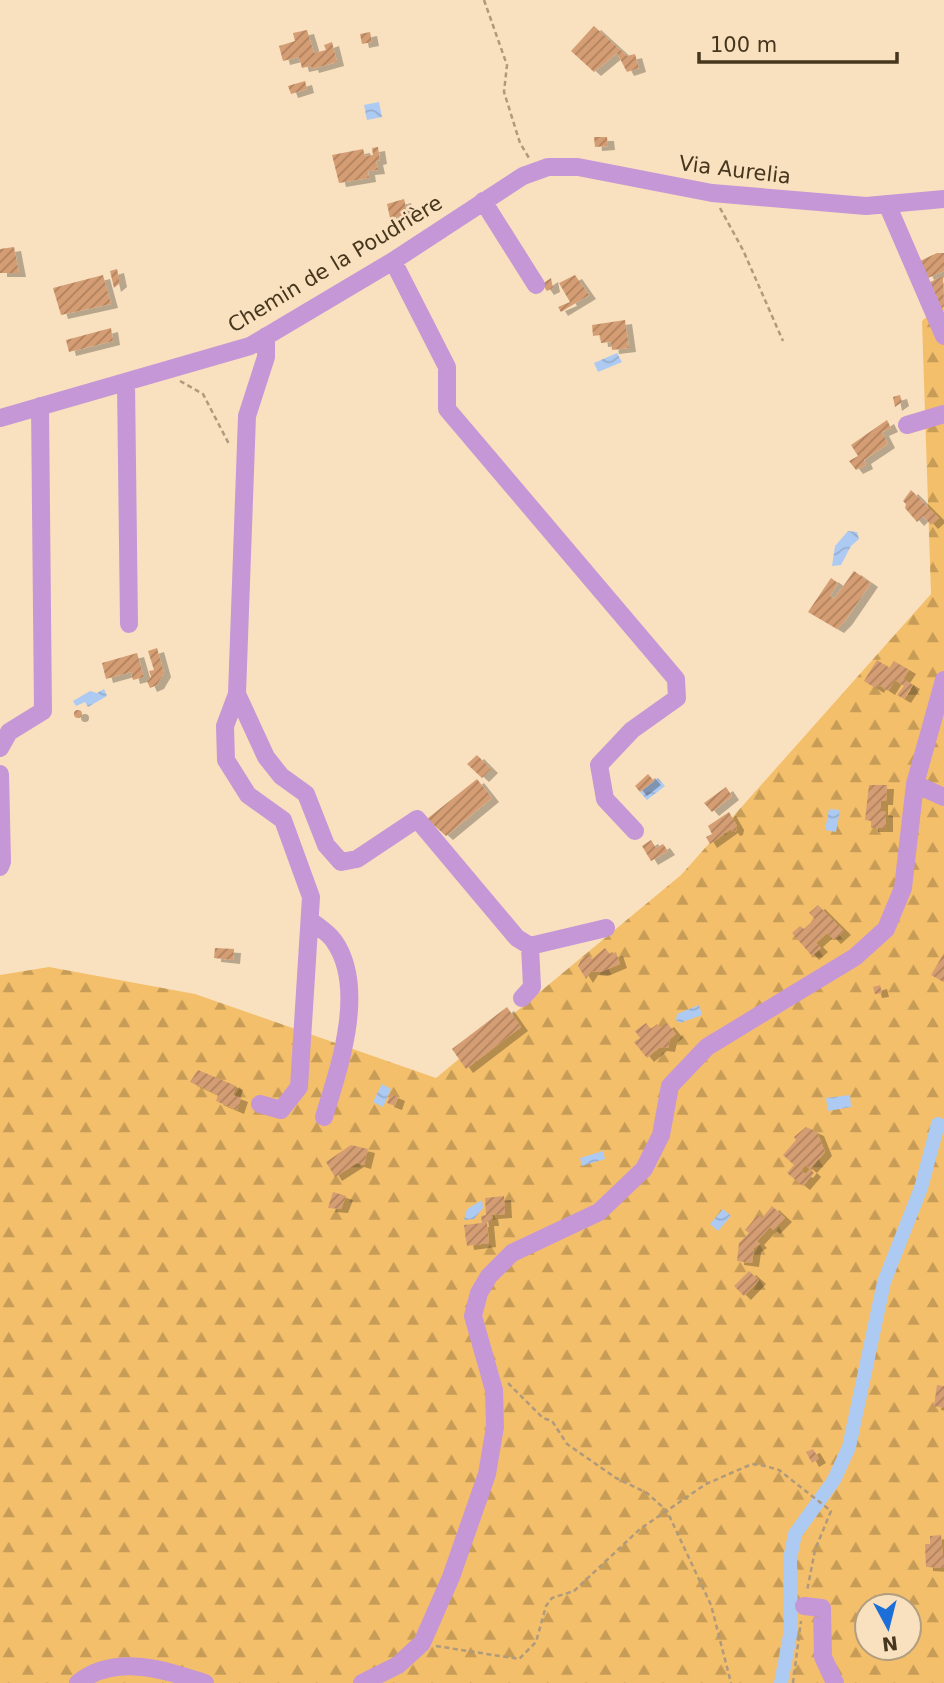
<svg xmlns="http://www.w3.org/2000/svg" width="944" height="1683" font-family="'DejaVu Sans',sans-serif">
	<style>
		.forest { fill: url(#forest-firs); fill-rule: evenodd }
		.water { fill: url(#water-waves) }
		.lines { fill: none; stroke-linecap: round; stroke-linejoin: round }
		.canal { stroke: #adcaf3; stroke-width: 14 }
		.building { fill: url(#building-hatch); filter: url(#shadow) }
		.path { stroke: #af9a7c; stroke-width: 2.5; stroke-dasharray: 5 3.5; stroke-linecap: butt }
		.minor { stroke: #c697d6; stroke-width: 18 }
		.labels { text-anchor: middle; dominant-baseline: central; stroke-width: 5; stroke-linejoin: round; paint-order: stroke }
		.street-label { font-size: 21px; fill: #46361e; stroke: #f9e1bf }
	</style>
	<defs>
		<pattern id="forest-firs" width="22" height="20" patternUnits="userSpaceOnUse" patternTransform="scale(1.75)"><rect width="22" height="20" fill="#f4bf6b"/><path d="M5 1l3.5 6h-7zM16 11l3.5 6h-7z" fill="#c79c57"/></pattern>
		<pattern id="water-waves" width="16" height="10" patternUnits="userSpaceOnUse" patternTransform="scale(1.75)"><rect width="16" height="10" fill="#adcaf3"/><path d="M0 5q4-4 8 0t8 0" fill="none" stroke="#96aed0"/></pattern>
		<pattern id="building-hatch" width="6" height="6" patternUnits="userSpaceOnUse" patternTransform="scale(1.75)"><rect width="6" height="6" fill="#d59d73"/><path d="M-1 1l2-2M0 6l6-6M5 7l2-2" fill="none" stroke="#af815e"/></pattern>
		<filter id="shadow"><feDropShadow dx="7" dy="4" stdDeviation="0" flood-color="#0004"/></filter>
	</defs>
	<rect width="100%" height="100%" fill="#f9e1bf"/>
	<path class="forest" d="M944,302V1683H0V975L49,967L195,994L436,1078L681,875L931,594L922,321ZM867,1606H909V1648H867Z"/>
	<path class="water" d="M379,102L382,117L367,120L364,105Z
		M617,353L622,362L598,372L594,363Z
		M848,531L857,532L859,539L851,546L841,565L832,566L835,546Z
		M104,689L107,696L88,707L85,702L76,706L73,701L90,691L97,693Z
		M658,778L665,786L647,800L640,792Z
		M829,809L840,810L836,832L825,830Z
		M699,1005L702,1015L680,1023L676,1020L677,1014Z
		M382,1084L391,1089L383,1107L373,1102Z
		M850,1095L851,1107L828,1111L826,1098Z
		M603,1151L605,1159L582,1166L580,1158Z
		M482,1200L483,1208L474,1219L464,1220L467,1209Z
		M723,1209L731,1216L718,1231L710,1224Z"/>
	<g class="lines">
		<path class="canal" d="M781,1683L791,1630L790,1559L795,1534L834,1480L849,1447L884,1282L921,1188L938,1124"/>
	</g>
	<path class="building" d="M594,26L627,56L635,54L639,68L627,72L617,53L594,72L571,51Z
		M307,30L314,53L326,50L324,45L332,42L337,62L312,69L311,66L302,68L299,57L283,61L279,46L295,41L293,33Z
		M370,32L372,42L362,44L360,34Z
		M305,81L307,89L291,94L288,86Z
		M594,137H607L608,146L595,147Z
		M378,147L380,160L376,161L378,170L368,171L369,178L339,183L332,155L363,149L365,156L373,155L372,148Z
		M404,199L408,215L390,218L387,204Z
		M14,247L19,273H0V249Z
		M937,253H944V271L928,278L920,261Z
		M117,269L120,283L114,288L110,271Z
		M103,275L111,304L61,315L53,288Z
		M575,275L589,295L561,312L558,307L570,302L559,283Z
		M943,276L944,306L941,309L926,284Z
		M551,278L553,288L547,291L542,284Z
		M625,320L629,348L612,350L611,342L601,343L600,335L593,336L592,325Z
		M111,328L113,341L69,352L66,340Z
		M900,395L902,402L895,407L893,397Z
		M887,420L891,428L882,432L888,444L864,460L866,465L856,470L849,461L858,456L851,445Z
		M911,490L939,518L931,525L923,516L917,522L905,508L906,504L903,501Z
		M854,571L871,583L845,621L837,629L808,612L831,578L838,583L830,596L834,599Z
		M157,648L164,673L157,685L150,688L147,681L151,677L149,671L154,670L148,651Z
		M137,653L144,677L133,680L131,672L106,679L102,663Z
		M877,660L889,668L894,661L909,670L903,679L913,685L904,699L897,695L904,686L895,680L888,691L879,685L877,689L864,681Z
		M74 714a4 4 0 1 1 8 0a4 4 0 1 1-8 0Z
		M477,755L491,769L482,778L467,764Z
		M648,774L654,781L640,792L635,786Z
		M477,779L492,798L446,836L427,819Z
		M869,785H887L886,801H881V811L886,812V828H871V821L865,820Z
		M726,787L732,796L712,812L704,803Z
		M729,812L737,826L736,831L733,832L731,829L710,844L706,837L712,834L708,826Z
		M651,840L656,848L663,844L668,851L651,861L642,846Z
		M818,905L844,931L834,940L827,933L816,943L821,948L812,956L792,933L800,926L804,929L815,919L809,913Z
		M215,948L234,949L233,960L214,958Z
		M605,948L610,954L616,952L620,964L601,972L591,971L586,979L578,966L581,960L588,954L592,959Z
		M944,953V982L931,975Z
		M880,985L882,993L875,994L873,987Z
		M507,1007L521,1027L466,1069L452,1049Z
		M646,1023L651,1029L657,1024L660,1028L667,1023L676,1034L670,1039L668,1048L660,1047L647,1058L634,1042L640,1038L635,1031Z
		M198,1070L236,1086L233,1095L241,1098L237,1110L216,1101L218,1095L190,1082Z
		M391,1094L398,1097L395,1106L387,1103Z
		M806,1127L817,1132L825,1152L810,1169L805,1165L801,1171L806,1174L810,1169L814,1173L803,1186L787,1173L794,1165L783,1155L796,1140L794,1137Z
		M351,1145L368,1149L364,1165L357,1163L335,1177L326,1162Z
		M333,1192L346,1196L341,1209L328,1208Z
		M504,1196L505,1214L491,1215L492,1222H487L489,1243L467,1246L464,1225L482,1223L481,1216L486,1215L485,1198Z
		M772,1206L785,1218L773,1230L770,1227L757,1241L760,1244L754,1248L752,1263L737,1261L739,1243L749,1233L745,1230L758,1215L762,1218Z
		M749,1271L759,1280L744,1296L734,1286Z
		M937,1385L944,1386V1408L934,1406Z
		M813,1449L819,1459L812,1463L806,1452Z
		M941,1535L944,1568L926,1567L925,1544H930V1536Z"/>
	<g class="lines">
		<path class="path" d="M484,0L507,65L504,92L520,143L529,158
			M720,208L743,250L783,341
			M180,381L203,394L230,446
			M508,1383L543,1418L552,1421L567,1444L616,1478L647,1493L667,1511L711,1605L731,1683
			M436,1646L519,1659L536,1642L546,1606L552,1598L574,1591L640,1529L706,1484L752,1464L765,1466L779,1470L831,1511L815,1550L807,1591
			M793,1683L801,1621"/>
		<path class="minor" d="M483,201L536,285
			M887,204L944,336
			M393,261L447,367V409L676,679L677,698L632,730L599,765L605,799L635,831
			M126,382L129,624
			M0,418L250,346L393,261L523,176L548,167H578L712,193L866,206L944,199
			M907,425L944,414
			M237,694L266,757L281,776L306,794L326,845L341,862L357,859L417,819L517,938L530,946L606,928
			M0,748L9,732L43,711L40,406
			M0,774L2,862L0,867
			M915,784L944,797
			M310,920C317,926 329,933 334,941C367,988 339,1068 324,1117
			M522,998L532,987L530,946
			M260,1104L281,1110L299,1087L311,897L283,820L248,795L226,760L225,726L237,694L247,416L266,357V336
			M804,1606L822,1608L823,1657L835,1683
			M78,1683C115,1653 165,1670 205,1683
			M362,1683L398,1665L422,1643L451,1577L487,1474L495,1427L494,1390L473,1316L479,1293L489,1276L512,1253L599,1212L644,1169L661,1135L670,1086L707,1047L855,957L886,929L903,888L915,784L944,680"/>
	</g>
	<g class="labels">
		<g class="street-label">
			<text transform="translate(735 170) rotate(7)">Via Aurelia</text>
			<text transform="translate(335 264) rotate(-31)">Chemin de la Poudrière</text>
		</g>
	</g>
	<g transform="translate(888 1627) rotate(173)"><circle r="33" fill="#f9e1bf" stroke="#b19d7f" stroke-width="2"/>
	<path d="M0-5L12 26L0 18L-12 26Z" fill="#1c6fd9"/>
	<text y="-10" font-size="19" font-weight="bold" text-anchor="middle" fill="#46361e">N</text>
	</g>
	<path d="M699 52v10h198v-10" fill="none" stroke="#46361e" stroke-width="3.5"/>
	<text x="710" y="52" font-size="21" fill="#46361e" stroke="#f9e1bf" stroke-width="5" paint-order="stroke">100 m</text>
</svg>
